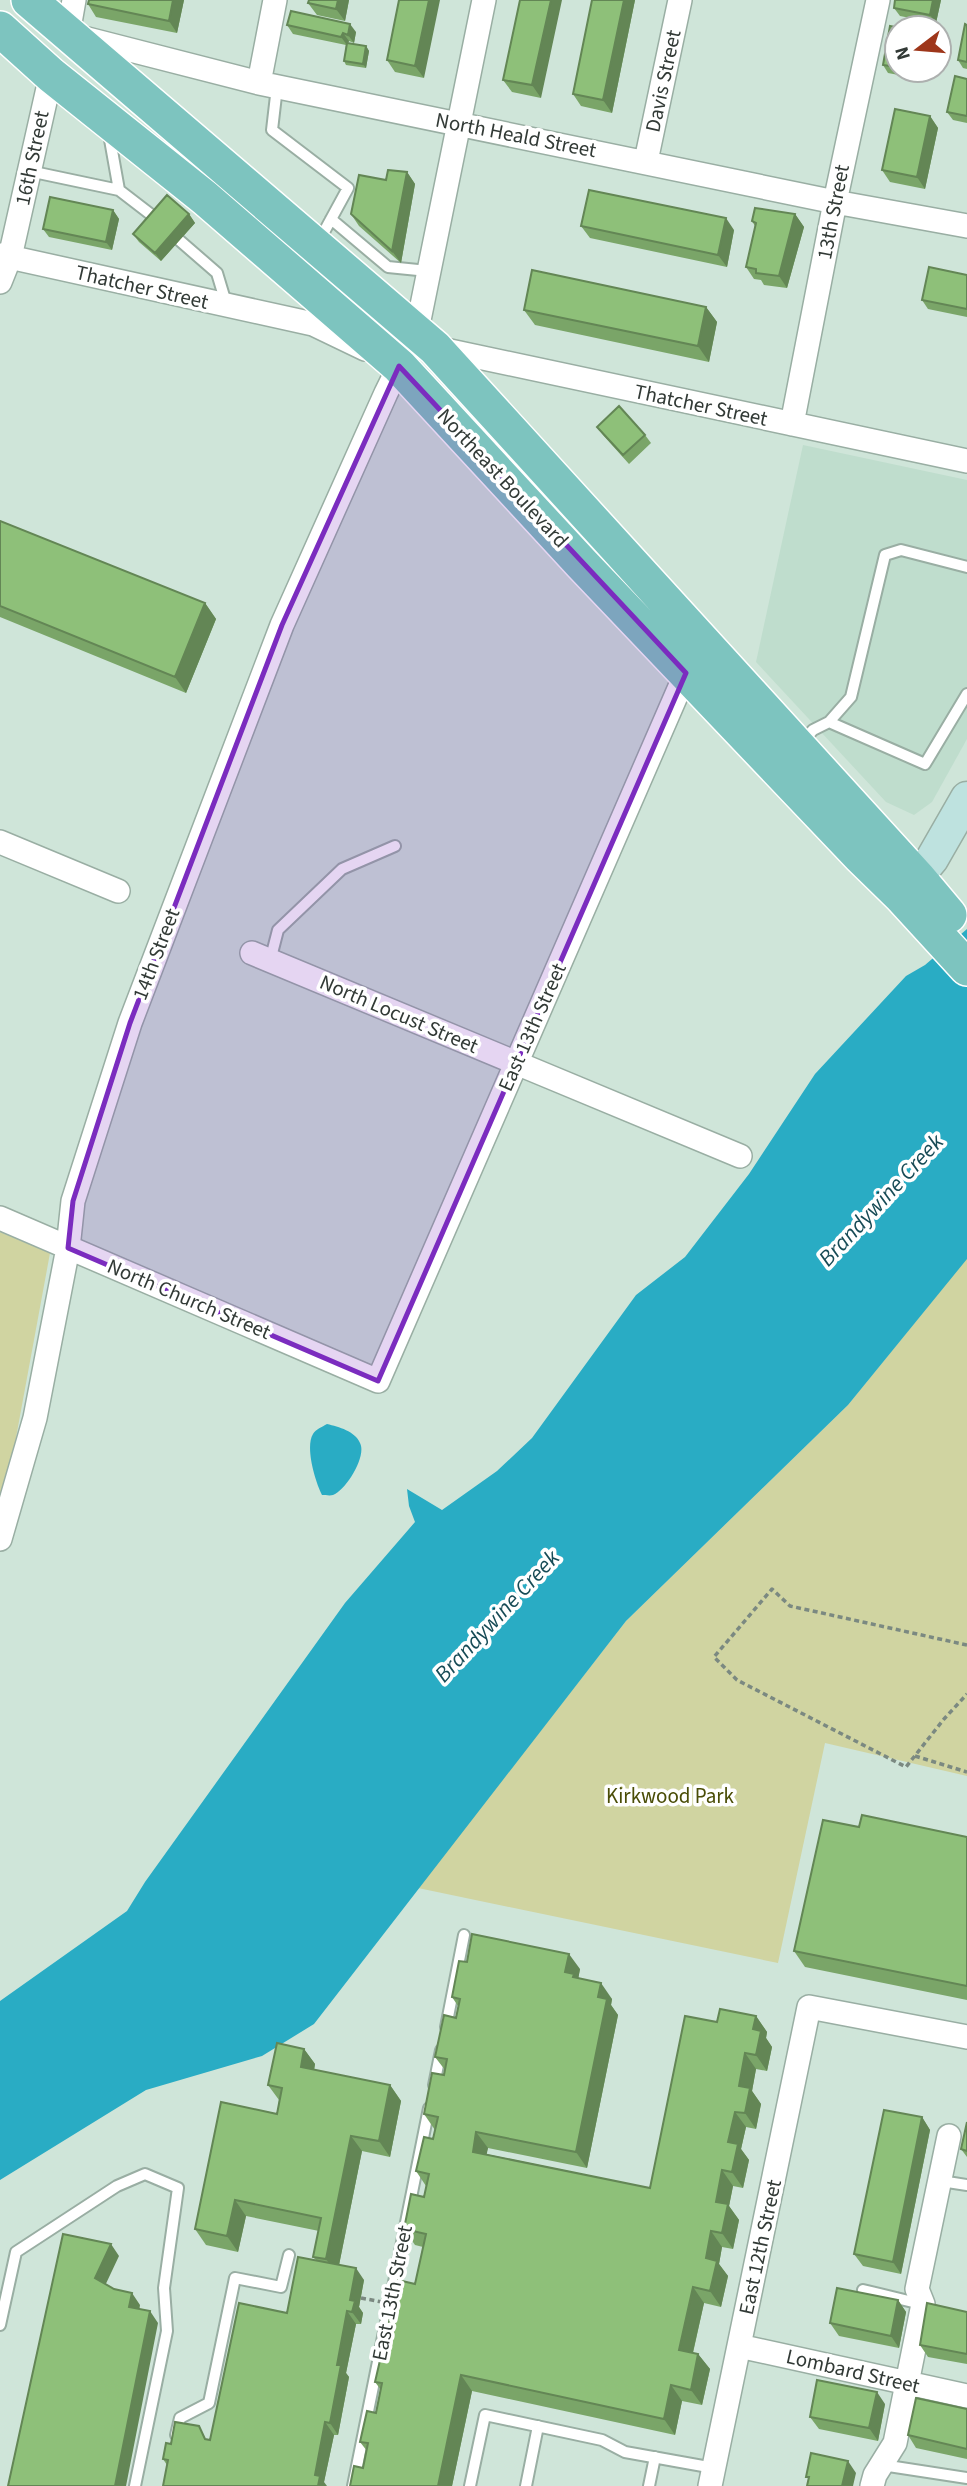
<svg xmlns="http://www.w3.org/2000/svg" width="967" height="2486" font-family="'Source Sans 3',sans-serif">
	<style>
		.built { fill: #bfddcd }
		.green { fill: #d0d4a1 }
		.water { fill: #29acc4 }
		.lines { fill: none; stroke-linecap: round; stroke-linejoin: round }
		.service-casing { stroke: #99aea3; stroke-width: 14 }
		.minor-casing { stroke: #99aea3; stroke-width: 26 }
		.secondary-casing { stroke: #99aea3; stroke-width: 35 }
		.primary-casing { stroke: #fff; stroke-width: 38 }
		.path { stroke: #7b8981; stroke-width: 3.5; stroke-dasharray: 5 3.5; stroke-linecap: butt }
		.service { stroke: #fff; stroke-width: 10 }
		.minor { stroke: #fff; stroke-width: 23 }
		.secondary { stroke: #bee2df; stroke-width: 32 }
		.primary { stroke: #7dc4bf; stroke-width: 35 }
		.path-bridge { stroke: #7b8981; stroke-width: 3.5; stroke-dasharray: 5 3.5; stroke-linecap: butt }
		.wall { fill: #7aa568 }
		.shaded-wall { fill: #638655 }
		.building { fill: #8ec079; stroke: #638655; stroke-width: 2 }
		.marked { fill: #7b2cbf; fill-opacity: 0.2; stroke: #7b2cbf; stroke-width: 5; stroke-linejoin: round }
		.labels { text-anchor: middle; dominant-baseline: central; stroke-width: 7; stroke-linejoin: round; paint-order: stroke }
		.street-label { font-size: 21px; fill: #323a36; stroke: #fff }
		.park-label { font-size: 21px; fill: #4a4d07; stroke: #fff }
		.water-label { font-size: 23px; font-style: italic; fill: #174b56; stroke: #fff }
	</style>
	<rect width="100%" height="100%" fill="#cfe5d9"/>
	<path class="built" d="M803,445L967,480V739L932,802L914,815L886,802L756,662Z"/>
	<path class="green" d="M0,1232L50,1253L8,1481L0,1511Z
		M967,1258V1776L825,1743L778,1963L418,1888L626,1621L848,1405Z"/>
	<path class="water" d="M967,929V1259L848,1405L626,1621L314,2024L262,2056L146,2090L0,2180V2001L127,1911L145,1882L345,1603L415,1522L409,1506L407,1489L442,1510L497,1471L532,1438L636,1295L685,1257L749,1174L815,1074L906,976L925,965Z
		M327,1424C339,1427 355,1431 360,1443C367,1456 346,1490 333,1495C330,1496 325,1495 322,1495C315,1481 305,1447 313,1434C316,1429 322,1427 327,1424Z"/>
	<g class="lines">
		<g class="service-casing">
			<path id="service" d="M277,87L272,130L348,188L318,243
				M109,134L119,190L158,220
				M29,171L119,190
				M331,219L388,267L428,271
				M179,240L217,273L226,303
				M829,722L851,697L885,555L901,550L967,567
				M802,742L813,730L829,722L925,764L967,694
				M270,961L278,930L342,869L395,846
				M446,2027L464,1935
				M434,2085L441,2050
				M941,2181L967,2185
				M863,2290L921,2304
				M0,2325L16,2252L117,2186L145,2174L178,2188L164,2288L167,2331L135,2486
				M176,2435L180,2418L209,2403L235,2278L281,2287L289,2255
				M882,2465L967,2478
				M353,2486L429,2108
				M470,2486L485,2415L602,2440L625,2452L714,2468
				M526,2486L538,2426
				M649,2486L655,2457"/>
		</g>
		<g class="minor-casing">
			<path id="minor" d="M74,0L68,34L259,83L835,202L967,226
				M259,83L275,0
				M646,161L680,0
				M0,255L313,324L365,349
				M0,282L10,257L51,75
				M436,348L967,461
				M792,424L835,202L878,0
				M0,842L118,891
				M252,953L740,1156
				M0,1218L378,1381L686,673
				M0,1539L35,1418L68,1248L73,1201L130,1023L282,625L386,393L417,330L484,0
				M739,2346L967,2396
				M710,2486L809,2007L967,2037
				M872,2486L875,2475L895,2443L923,2304L917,2289L949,2136"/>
		</g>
		<g class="secondary-casing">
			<path id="secondary" d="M902,895L932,859L967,798"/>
		</g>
		<g class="primary-casing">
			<path id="primary" d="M29,0L435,348L918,878L949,915
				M0,29L51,75L205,198L399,366L582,564L860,856L901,896L967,968"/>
		</g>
		<path class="path" d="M967,1645L790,1606L772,1589L714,1657L737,1680L906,1767L944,1719L967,1694
			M915,1756L967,1772"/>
		<use href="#service" class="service"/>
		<use href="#minor" class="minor"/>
		<use href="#secondary" class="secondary"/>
		<use href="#primary" class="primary"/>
		<path class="path-bridge" d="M361,2298L398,2305"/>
	</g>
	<path class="wall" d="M89,0H184L177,33L96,17L88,4Z
		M349,0L345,21L317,15L308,3Z
		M399,0L424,78L395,72L387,60Z
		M520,0L541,98L512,92L503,80Z
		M592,0H635L612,113L581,106L573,94Z
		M895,0H941L936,23L900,16L894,8Z
		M287,25L356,32L354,43L349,41L348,43L366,46L369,51L366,68L346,65L344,61L346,45L293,34Z
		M967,25V69L963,68L958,60Z
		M897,28V70H927L925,80L888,73L883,65Z
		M967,79V123L953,120L947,112Z
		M930,116L938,128L925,189L890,182L882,170Z
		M407,172L415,184L401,263L359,226L351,214L386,180Z
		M113,210L119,219L112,250L49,237L43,229Z
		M189,214L195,223L161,261L139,242L133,234Z
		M795,214L804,227L787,288L764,285L761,280L754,279L746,267L755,226L752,221Z
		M581,226L734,230L727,267L590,238Z
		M967,275V317L928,309L922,300Z
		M706,307L717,322L709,362L535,325L524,310Z
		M597,427L645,435L651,443L629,464L603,435Z
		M0,521L205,603L216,619L186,693L0,617Z
		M859,1827L967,1837V2000L805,1967L794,1951Z
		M467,1962L580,1969L578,1979L612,1999L611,2005L618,2015L587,2168L488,2148L486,2154L650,2188L717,2022L756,2016L767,2032L766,2038L772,2047L767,2071L756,2069L752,2091L761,2104L756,2129L746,2127L741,2149L749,2160L743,2188L733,2186L729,2206L739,2220L733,2249L722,2247L719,2264L728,2276L721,2307L704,2303L693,2353L698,2354L710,2369L702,2405L682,2401L675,2435L472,2391L452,2486H350L363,2468L367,2451L360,2442L376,2413L381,2390L375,2382L388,2358L394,2329L389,2322L415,2284L423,2247L415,2245L404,2229L424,2197L426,2186L416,2171L433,2139L435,2130L424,2114L444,2075L445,2070L435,2057L456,2018L458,2006L452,1997Z
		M304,2049L315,2064L314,2070L390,2085L401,2101L390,2157L362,2151L339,2265L364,2280L359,2307L363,2313L361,2324H356L346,2373L349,2377L338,2435H334L324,2482L167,2465L163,2459L171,2444L210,2440L287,2313L316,2260L313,2257L319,2231L246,2216L238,2252L206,2245L195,2229L277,2114L279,2100L268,2085Z
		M922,2117L930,2130L901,2274L863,2266L854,2254Z
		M967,2122V2157L961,2149Z
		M898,2300L906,2312L899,2348L839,2336L830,2323Z
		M967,2312V2364L928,2357L920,2345Z
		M885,2404L878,2441L819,2429L810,2417Z
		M967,2409V2459L916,2448L908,2435Z"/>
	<path class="shaded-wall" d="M173,0H184L177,33L169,21Z
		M338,0H349L345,21L336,9Z
		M429,0H440L424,78L415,66Z
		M551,0H562L541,98L532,85Z
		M624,0H635L612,113L603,100Z
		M933,0H941L936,23L930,15Z
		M350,24L356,32L354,43L348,35Z
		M343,33L349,41L347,45L341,37Z
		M366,46L369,51L366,68L363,64Z
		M920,70H927L925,80L919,72Z
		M930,116L938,128L925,189L917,177Z
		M407,172L415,184L401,263L392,251Z
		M113,210L119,219L112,250L106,242Z
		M189,214L195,223L161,261L155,253Z
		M795,214L804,227L787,288L779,276Z
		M726,218L734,230L727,267L718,255Z
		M706,307L717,322L709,362L698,346Z
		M205,603L216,619L186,693L175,677Z
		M569,1954L580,1969L578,1980L565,1972Z
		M601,1983L612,1999L611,2005L618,2015L587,2168L576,2152Z
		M756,2016L767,2032L766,2038L772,2047L767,2071L756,2055L753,2029Z
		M304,2049L315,2064L312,2083L301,2067Z
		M745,2053L756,2069L752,2091L761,2104L756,2129L745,2113L739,2086Z
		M390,2085L401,2101L390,2157L379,2141Z
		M735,2112L746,2127L741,2149L749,2160L743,2188L732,2172L728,2142Z
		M922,2117L930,2130L901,2274L893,2262Z
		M476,2132L488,2148L484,2167L473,2152Z
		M351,2136L362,2151L337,2275L326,2259Z
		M722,2170L733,2186L729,2206L739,2220L733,2249L722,2233L716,2202Z
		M235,2200L246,2216L238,2252L227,2236Z
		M711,2231L722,2247L719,2264L728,2276L721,2307L710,2291L706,2258Z
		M111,2244L119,2256L103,2290L95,2278Z
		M356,2268L364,2280L359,2307L363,2313L361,2324L352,2312L350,2300Z
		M693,2287L704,2303L690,2365L679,2350Z
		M132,2293L140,2305L138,2319L129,2307Z
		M898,2300L906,2312L899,2348L891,2336Z
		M150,2311L158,2323L126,2486H115Z
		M347,2311L356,2324L346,2373L349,2377L338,2435L330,2423L337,2365Z
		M698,2354L710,2369L702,2405L691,2390Z
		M461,2375L472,2391L452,2486H438Z
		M671,2385L682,2401L675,2435L664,2419Z
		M877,2392L885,2404L878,2441L869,2428Z
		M325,2422L334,2435L324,2482L327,2486H318L315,2475Z
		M848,2461L856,2473L853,2486H842Z"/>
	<path class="building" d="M89,0H173L169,21L88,4Z
		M309,0H338L336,9L308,3Z
		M399,0H429L415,66L387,60Z
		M520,0H551L532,85L503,80Z
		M592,0H624L603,100L573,94Z
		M895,0H933L930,15L894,8Z
		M291,11L350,24L348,35L343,33L341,37L287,25Z
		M965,24L967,25V62L958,60Z
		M890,26L900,28H897V67L883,65Z
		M347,43L366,46L363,64L344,61Z
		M955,76L967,79V116L947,112Z
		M895,109L930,116L917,177L882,170Z
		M388,170L407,172L392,251L351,214L359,175L386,180Z
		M589,190L726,218L718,255L581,226Z
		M167,195L189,214L155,253L133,234Z
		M50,197L113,210L106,242L43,229Z
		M755,208L795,214L779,276L756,273V269L746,267L756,223L752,221Z
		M929,267L967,275V309L922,300Z
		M532,270L706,307L698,346L524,310Z
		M619,406L645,435L623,455L597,427Z
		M0,521L205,603L175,677L0,606Z
		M862,1815L967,1837V1986L794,1951L823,1820L859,1827Z
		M472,1934L569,1954L565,1972L574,1974L573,1977L601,1983L598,1997L607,1999L576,2152L476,2132L473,2152L650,2188L685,2016L717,2022L720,2009L756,2016L753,2029L761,2031L756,2055L745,2053L739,2086L750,2088L745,2113L735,2112L728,2142L738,2144L732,2172L722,2170L716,2202L728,2204L722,2233L711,2231L706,2258L717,2261L710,2291L693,2287L679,2350L698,2354L691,2390L671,2385L664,2419L461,2375L438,2486H350L354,2466L363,2468L368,2443L360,2442L367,2411L376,2413L382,2383L375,2382L381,2356L388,2358L395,2323L389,2322L398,2280L415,2284L426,2234L404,2229L411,2194L424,2197L429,2174L416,2171L424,2137L433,2139L438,2117L424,2114L432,2073L444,2075L447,2059L435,2057L444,2015L456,2018L460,1999L452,1997L459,1961L467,1962Z
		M277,2043L304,2049L301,2067L390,2085L379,2141L351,2136L326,2259L313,2257L321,2218L235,2200L227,2236L195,2229L221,2102L277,2114L282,2088L268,2085Z
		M884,2110L922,2117L893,2262L854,2254Z
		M967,2122V2151L961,2149Z
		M63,2234L111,2244L95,2278L114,2289L132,2293L129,2307L150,2311L115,2486H8Z
		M298,2257L356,2268L350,2300L355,2301L352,2312L347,2311L337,2365H341L330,2423L325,2422L315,2475L320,2476L318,2486H163L168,2460L163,2459L166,2443L171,2444L175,2422L199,2426L205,2439L210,2440L239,2303L287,2313Z
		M837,2288L898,2300L891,2336L830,2323Z
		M927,2303L967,2312V2354L920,2345Z
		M817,2380L877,2392L869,2428L810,2417Z
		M916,2398L967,2409V2449L908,2435Z
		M811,2453L848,2461L842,2486H807L809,2477H806Z"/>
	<path class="marked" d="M399,366L686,673L378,1381L68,1248L73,1201L130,1023L282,625Z"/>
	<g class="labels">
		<g class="street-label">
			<text transform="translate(663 81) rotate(-78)">Davis Street</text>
			<text transform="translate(516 135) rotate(11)">North Heald Street</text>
			<text transform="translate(32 158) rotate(-78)">16th Street</text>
			<text transform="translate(833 212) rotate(-79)">13th Street</text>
			<text transform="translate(142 287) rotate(13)">Thatcher Street</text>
			<text transform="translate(701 405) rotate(12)">Thatcher Street</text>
			<text transform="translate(503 478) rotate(47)">Northeast Boulevard</text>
			<text transform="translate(156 954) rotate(-69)">14th Street</text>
			<text transform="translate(399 1014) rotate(23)">North Locust Street</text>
			<text transform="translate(532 1027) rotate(-66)">East 13th Street</text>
			<text transform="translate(189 1299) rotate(23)">North Church Street</text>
			<text transform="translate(760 2247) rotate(-78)">East 12th Street</text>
			<text transform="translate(392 2293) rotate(-79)">East 13th Street</text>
			<text transform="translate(853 2371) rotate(13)">Lombard Street</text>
		</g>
		<g class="park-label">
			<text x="670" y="1796">Kirkwood Park</text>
		</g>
		<g class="water-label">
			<text transform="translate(881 1200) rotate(-47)">Brandywine Creek</text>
			<text transform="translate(497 1616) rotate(-47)">Brandywine Creek</text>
		</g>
	</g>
	<g transform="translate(918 49) rotate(254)"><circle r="33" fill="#ffffff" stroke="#adb0af" stroke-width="2"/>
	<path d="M0-5L12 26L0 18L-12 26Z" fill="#9e361a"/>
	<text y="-10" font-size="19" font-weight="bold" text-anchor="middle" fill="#323a36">N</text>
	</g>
</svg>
